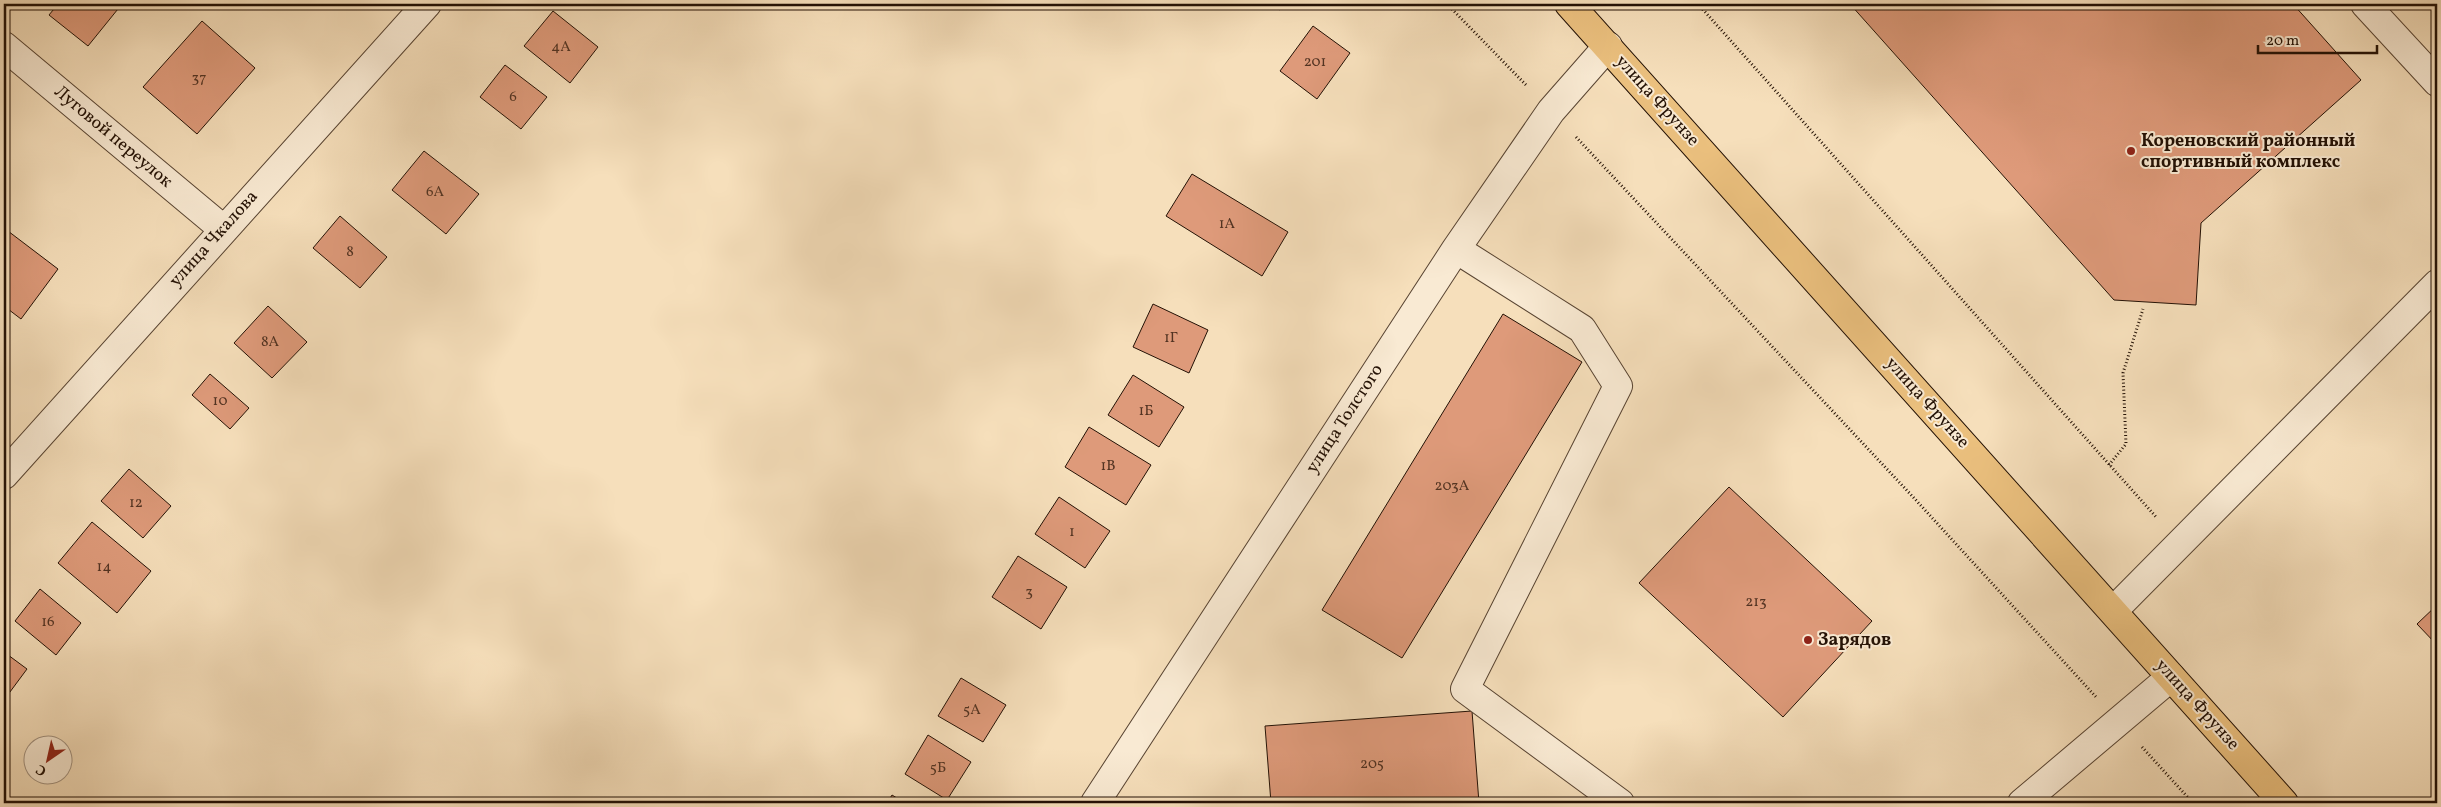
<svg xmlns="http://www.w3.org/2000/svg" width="2441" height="807" font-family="Vollkorn,serif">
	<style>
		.building { fill: #de9a7a; stroke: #231105 }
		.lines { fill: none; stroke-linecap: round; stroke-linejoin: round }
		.minor-casing { stroke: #584432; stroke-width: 30 }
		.major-casing { stroke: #231105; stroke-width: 30 }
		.path { stroke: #231105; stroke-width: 3; stroke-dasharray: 1 2.5; stroke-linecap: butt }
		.minor { stroke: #f9ead3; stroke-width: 28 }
		.major { stroke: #ebc07e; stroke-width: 28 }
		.poi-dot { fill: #8f2418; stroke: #f9ead3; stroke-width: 2 }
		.labels { text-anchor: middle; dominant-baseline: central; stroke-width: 4; stroke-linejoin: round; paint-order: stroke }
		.number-label { font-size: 15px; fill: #523322 }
		.street-label { font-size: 18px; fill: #231105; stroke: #f9ead3 }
		.poi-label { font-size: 18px; font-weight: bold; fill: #231105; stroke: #f9ead3; text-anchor: start }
	</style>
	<rect width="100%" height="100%" fill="#f6dfbb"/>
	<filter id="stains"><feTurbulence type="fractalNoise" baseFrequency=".004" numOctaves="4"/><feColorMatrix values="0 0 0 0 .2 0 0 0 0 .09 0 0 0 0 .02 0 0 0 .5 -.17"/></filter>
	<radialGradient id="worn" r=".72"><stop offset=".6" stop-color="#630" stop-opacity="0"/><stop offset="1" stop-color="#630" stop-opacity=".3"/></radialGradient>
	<path class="building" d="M58,4H122L88,46L49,15Z
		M1272,4H1286L1280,10Z
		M1850,4H2293L2361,80L2201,223L2196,305L2114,300Z
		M553,11L598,47L570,83L524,46Z
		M202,21L255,68L197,134L143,87Z
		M1313,26L1350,53L1317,99L1280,71Z
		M505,65L547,97L521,129L480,97Z
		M424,151L479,194L446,234L392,190Z
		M1192,174L1288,232L1262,276L1166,216Z
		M340,216L387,257L360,288L313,248Z
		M4,228L58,269L21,319L4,306Z
		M1153,304L1208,330L1189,373L1133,347Z
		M268,306L307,342L272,378L234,343Z
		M1503,314L1582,362L1402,658L1322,610Z
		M210,374L249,408L230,429L192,395Z
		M1133,375L1184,407L1159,447L1108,415Z
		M1089,427L1151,465L1126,505L1065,467Z
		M129,469L171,506L143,538L101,501Z
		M1729,487L1872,621L1783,717L1639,583Z
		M1059,497L1110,531L1085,568L1035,534Z
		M92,522L151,571L117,613L58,563Z
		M1018,556L1067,587L1041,629L992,597Z
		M40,589L81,623L56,655L15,621Z
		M2437,605V645L2417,624Z
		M4,652L27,669L4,700Z
		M961,678L1006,705L983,742L938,716Z
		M1472,711L1479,803H1271L1265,726Z
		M928,735L971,762L947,800L905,774Z
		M892,795L905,803H887Z"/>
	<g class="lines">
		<g class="minor-casing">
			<path id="minor" d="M2365,4L2437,82
				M4,46L223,229
				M1456,249L1582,329L1618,386L1465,689L1620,803
				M4,475L427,4
				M2113,611L2437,284
				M1095,803L1456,249L1551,111L1608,46
				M2022,803L2171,677"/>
		</g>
		<g class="major-casing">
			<path id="major" d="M1569,4L2284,803"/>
		</g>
		<path class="path" d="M1447,4L1527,86
			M1698,4L2157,518
			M1576,137L1914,498L2096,697
			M2109,465L2126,444L2123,373L2143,309
			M2142,747L2193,803"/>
		<use href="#minor" class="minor"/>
		<use href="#major" class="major"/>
	</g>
	<g class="poi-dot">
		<circle cx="2131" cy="151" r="5"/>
		<circle cx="1808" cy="640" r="5"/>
	</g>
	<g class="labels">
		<g class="number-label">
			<text x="561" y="47">4А</text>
			<text x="1315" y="62">201</text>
			<text x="199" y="78">37</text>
			<text x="513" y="97">6</text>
			<text x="435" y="192">6А</text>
			<text x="1227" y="224">1А</text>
			<text x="350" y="252">8</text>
			<text x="1171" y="338">1Г</text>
			<text x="270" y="342">8А</text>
			<text x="220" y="401">10</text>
			<text x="1146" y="411">1Б</text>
			<text x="1108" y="466">1В</text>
			<text x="1452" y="486">203А</text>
			<text x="136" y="503">12</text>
			<text x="1072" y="532">1</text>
			<text x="104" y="567">14</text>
			<text x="1029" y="592">3</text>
			<text x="1756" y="602">213</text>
			<text x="48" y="622">16</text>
			<text x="972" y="710">5А</text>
			<text x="1372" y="764">205</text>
			<text x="938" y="768">5Б</text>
		</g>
		<g class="street-label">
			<text transform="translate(1657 101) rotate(48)">улица Фрунзе</text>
			<text transform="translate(113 137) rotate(40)">Луговой переулок</text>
			<text transform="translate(214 239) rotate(-48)">улица Чкалова</text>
			<text transform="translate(1927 403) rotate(48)">улица Фрунзе</text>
			<text transform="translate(1345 419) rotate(-57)">улица Толстого</text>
			<text transform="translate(2197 705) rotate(48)">улица Фрунзе</text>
		</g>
		<g class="poi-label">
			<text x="2141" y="141">Кореновский районный<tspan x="2141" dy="21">спортивный комплекс</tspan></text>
			<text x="1818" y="640">Зарядов</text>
		</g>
	</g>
	<rect width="2441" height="807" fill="none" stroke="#f6dfbb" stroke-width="20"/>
	<rect x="5" y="5" width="2431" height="797" fill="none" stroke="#231105" stroke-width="2.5"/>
	<rect x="10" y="10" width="2421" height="787" fill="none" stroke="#231105"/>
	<g transform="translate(48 760) rotate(214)"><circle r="24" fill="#f9ead3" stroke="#a39381"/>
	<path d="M0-4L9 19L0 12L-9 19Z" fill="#8f2418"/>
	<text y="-8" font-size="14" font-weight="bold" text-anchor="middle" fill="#231105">С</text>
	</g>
	<path d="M2258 45v8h119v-8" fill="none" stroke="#231105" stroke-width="2.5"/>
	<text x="2266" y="45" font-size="15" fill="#231105" stroke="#f9ead3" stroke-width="4" paint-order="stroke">20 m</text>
	<rect width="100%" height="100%" filter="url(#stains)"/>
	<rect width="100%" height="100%" fill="url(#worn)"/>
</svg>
